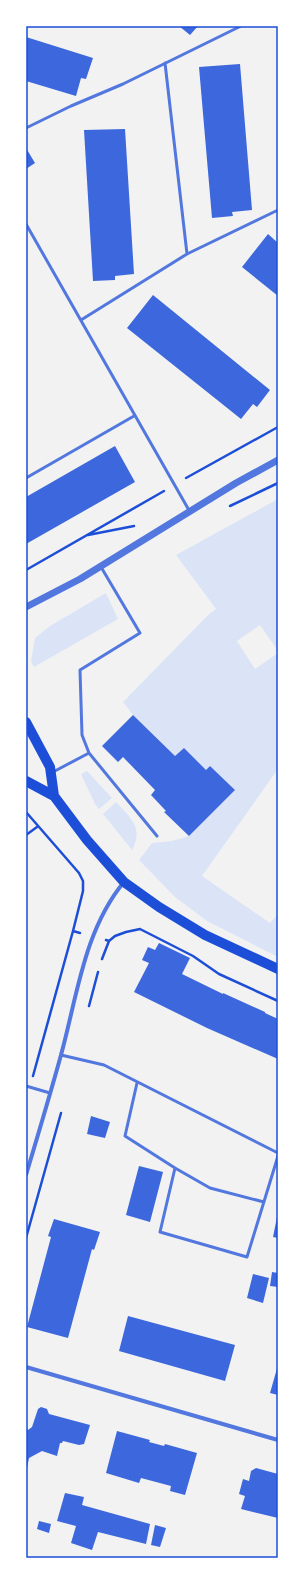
<svg xmlns="http://www.w3.org/2000/svg" width="304" height="1584" font-family="'Varela Round',sans-serif">
	<style>
		.green { fill: #dbe4f7 }
		.building { fill: #3d67dc }
		.lines { fill: none; stroke-linecap: round; stroke-linejoin: round }
		.path { stroke: #1d4ed8; stroke-width: 2.5 }
		.service { stroke: #5277de; stroke-width: 3 }
		.minor { stroke: #5277de; stroke-width: 4 }
		.tertiary { stroke: #5277de; stroke-width: 7 }
		.primary { stroke: #1d4ed8; stroke-width: 10 }
		.neatline { fill: none; stroke: #1d4ed8; stroke-width: 1.5 }
	</style>
	<rect width="100%" height="100%" fill="#f2f2f2"/>
	<path class="green" d="M278,499V651L260,625L237,641L255,669L278,653V769L202,876L270,923L278,914V957L207,921L175,897L139,860L152,843L172,841L189,836L235,790L210,766L206,770L184,748L175,756L133,715L123,702L208,615L216,609L176,555Z
		M106,593L118,619L34,667L31,661L35,638L50,626Z
		M87,771L112,798L99,809L95,804L81,774Z
		M116,802C131,818 144,828 132,850L103,814Z"/>
	<path class="building" d="M179,26H198L190,35Z
		M26,37L93,58L86,79L81,78L76,96L26,81Z
		M240,64L252,210L232,212L233,216L212,218L199,67Z
		M125,129L134,274L115,276V280L93,281L84,130Z
		M26,148L35,163L26,169Z
		M268,234L278,243V296L242,267Z
		M153,295L270,390L257,407L253,404L241,419L127,328Z
		M115,446L135,482L26,544V497Z
		M133,715L175,756L184,748L206,770L210,766L235,790L189,836L164,812L166,811L151,795L155,790L123,757L118,762L102,746Z
		M159,943L190,958L182,974L223,994V993L265,1012V1013L278,1019V1059L207,1028L134,992L149,963L142,960L148,947L155,950Z
		M91,1116L110,1122L105,1138L87,1134Z
		M139,1166L163,1172L150,1222L126,1215Z
		M277,1217H278V1238L273,1237Z
		M54,1219L100,1232L94,1250L92,1249L68,1338L27,1327L51,1237L48,1236Z
		M272,1272L278,1273V1287L270,1286Z
		M253,1274L269,1278L263,1303L247,1298Z
		M128,1316L235,1345L225,1381L119,1351Z
		M278,1365V1395L270,1393Z
		M41,1407L47,1409L49,1414L90,1425L84,1444L79,1445L63,1441L62,1443H60L57,1456L42,1451L29,1458L26,1473V1427L28,1430L32,1427L38,1409Z
		M117,1431L150,1440L149,1442L164,1446L165,1444L197,1453L185,1495L170,1491L171,1486L141,1478L139,1483L106,1473Z
		M256,1468L278,1474V1518L241,1509L245,1496L239,1494L243,1479L249,1481L251,1471Z
		M65,1493L84,1497L82,1505L150,1524L146,1544L98,1532L92,1550L71,1543L76,1526L57,1521Z
		M39,1521L51,1524L49,1533L37,1529Z
		M155,1525L166,1528L160,1547L151,1545Z"/>
	<g class="lines">
		<path class="path" d="M186,478L278,427
			M230,506L278,483
			M88,535L134,526
			M26,570L164,491
			M26,812L79,873L83,881V891L73,931
			M26,835L37,827
			M106,940L109,941L115,936L126,932L140,929L193,956L219,974L278,1001
			M102,959L109,941
			M89,1006L98,972
			M33,1076L73,931L80,933
			M26,1238L61,1113"/>
		<path class="service" d="M165,63L187,254
			M26,128L71,106L123,84L241,26
			M26,224L190,512
			M81,320L187,254L278,210
			M26,478L134,416
			M89,753L82,735L80,670L140,633L101,567
			M53,772L89,753L157,836
			M61,1055L104,1065L278,1153
			M137,1083L125,1136L175,1168L160,1232L247,1257L278,1156
			M26,1086L50,1093
			M175,1168L210,1188L264,1202"/>
		<path class="minor" d="M26,1175C38,1135 50,1095 61,1055C77,997 84,930 124,882
			M26,1367L278,1440"/>
		<path class="tertiary" d="M26,607L80,579L236,483L278,460"/>
		<path class="primary" d="M26,722L50,767L54,796
			M26,781L54,796L87,840L124,882L159,907L205,935L278,969"/>
	</g>
	<rect width="304" height="1584" fill="none" stroke="#ffffff" stroke-width="54"/>
	<rect x="27" y="27" width="250" height="1530" class="neatline"/>
</svg>
